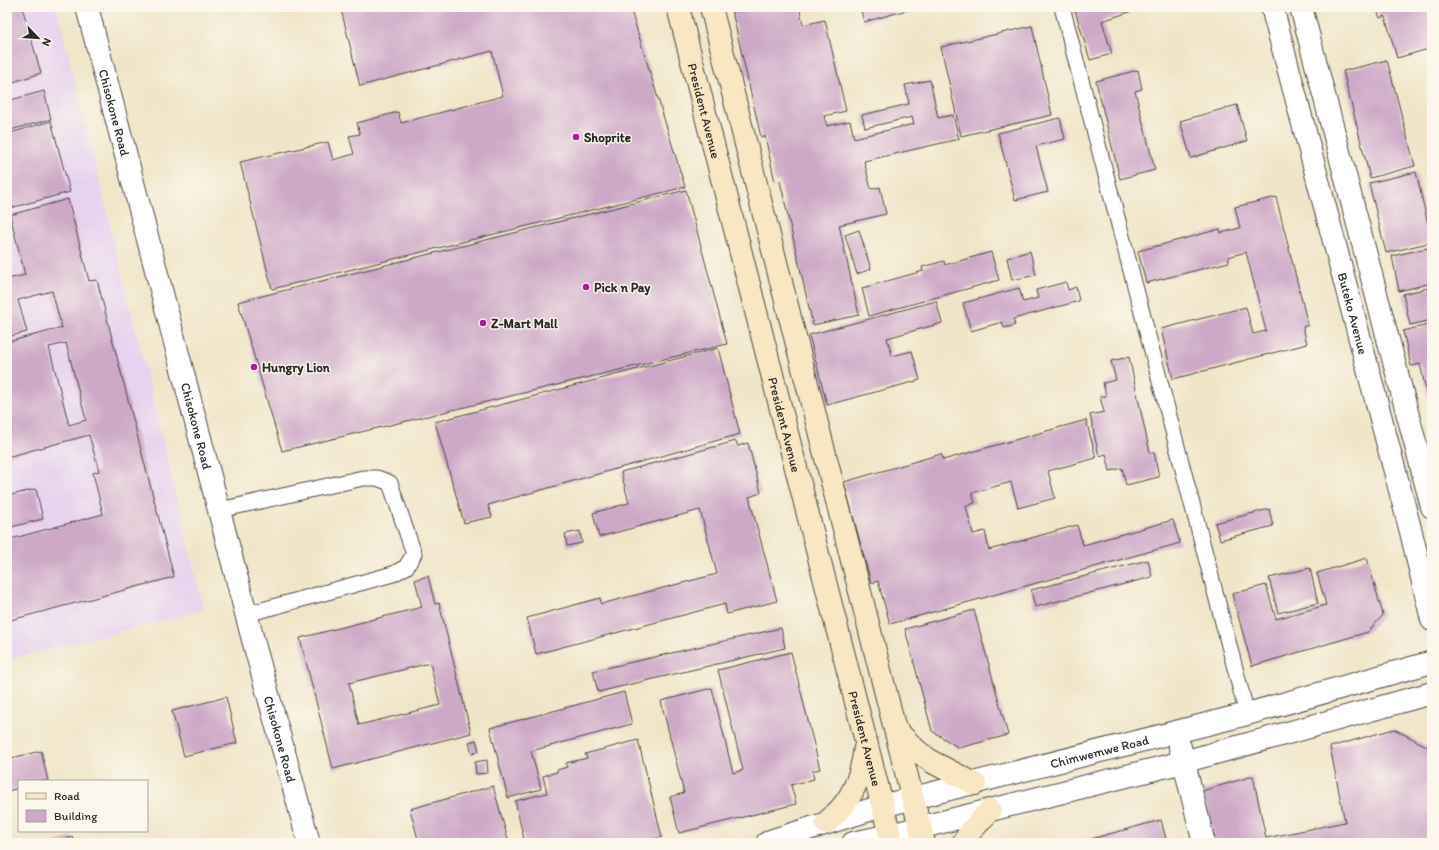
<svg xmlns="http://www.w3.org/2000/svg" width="1439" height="850" font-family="Itim,sans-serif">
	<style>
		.built { fill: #e7d2ef }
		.building { fill: #cea9c7; fill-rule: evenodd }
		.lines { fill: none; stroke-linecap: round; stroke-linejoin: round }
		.lane-casing { stroke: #494743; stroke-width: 17 }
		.street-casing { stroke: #494743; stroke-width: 24 }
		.secondary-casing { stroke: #494743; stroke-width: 24 }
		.lane { stroke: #fff; stroke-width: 15 }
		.street { stroke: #fff; stroke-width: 22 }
		.secondary { stroke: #f9e7c3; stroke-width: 22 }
		.poi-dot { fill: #b5179e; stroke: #fbf7ec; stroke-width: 1.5 }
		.labels { text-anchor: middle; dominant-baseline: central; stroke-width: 3; stroke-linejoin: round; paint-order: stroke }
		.street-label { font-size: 13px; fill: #2b2b2b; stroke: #fbf7ec }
		.poi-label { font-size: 13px; font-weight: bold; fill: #2b2b2b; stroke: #fbf7ec; text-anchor: start }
	</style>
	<rect width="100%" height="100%" fill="#fbf7ec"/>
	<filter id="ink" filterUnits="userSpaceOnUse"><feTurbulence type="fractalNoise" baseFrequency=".025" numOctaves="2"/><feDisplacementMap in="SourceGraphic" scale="8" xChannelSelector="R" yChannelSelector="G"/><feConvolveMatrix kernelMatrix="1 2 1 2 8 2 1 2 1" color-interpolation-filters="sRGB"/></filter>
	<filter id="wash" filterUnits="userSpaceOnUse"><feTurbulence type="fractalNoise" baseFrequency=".012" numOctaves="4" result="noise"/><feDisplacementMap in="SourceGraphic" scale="16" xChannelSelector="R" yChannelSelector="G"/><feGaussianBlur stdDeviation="0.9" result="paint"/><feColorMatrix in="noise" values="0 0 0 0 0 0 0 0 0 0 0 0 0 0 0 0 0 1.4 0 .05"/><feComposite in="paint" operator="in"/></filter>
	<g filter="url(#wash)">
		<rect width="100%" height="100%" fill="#f0e5c8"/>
		<path class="built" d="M7,7H57L204,610L7,660Z"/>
		<g id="blocks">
			<path class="building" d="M7,7H22L41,73L7,84Z
				M350,7H630L685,187L272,289L240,162L328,142L333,160L354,154L349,136L360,134L357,123L398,112L401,123L503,96L492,51L360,86L341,9Z
				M731,7H799L803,25L825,20L846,111L824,116L827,126L850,121L854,138L914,124L912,117L865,128L862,115L909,104L905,85L930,80L938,118L953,115L959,139L864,161L871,189L880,187L886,214L839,225L859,315L813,325L780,181L775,182L765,136L761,137Z
				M860,7H918L864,22Z
				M1074,7H1145L1102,21L1112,54L1090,60Z
				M1376,7H1431L1432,11V48L1397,58L1385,16L1380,18Z
				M1032,26L1052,115L961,136L941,47Z
				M1387,60L1415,166L1370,178L1343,71Z
				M1138,70L1142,89L1135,91L1155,170L1120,179L1096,81Z
				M44,91L51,119L7,131V101Z
				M1237,105L1247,141L1191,158L1180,121Z
				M1060,118L1065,139L1036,146L1048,192L1015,200L998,133Z
				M51,121L70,192L7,209V134Z
				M1416,172L1432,242L1386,253L1369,183Z
				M686,190L727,344L282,451L238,302Z
				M1276,197L1308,325L1303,327L1307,344L1173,379L1161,329L1246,307L1253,334L1266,331L1246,252L1228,257L1229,262L1146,283L1138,251L1220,229L1221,233L1240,228L1235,207Z
				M68,199L89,281L97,280L174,577L7,621V540L103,514L93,473L99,471L89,435L7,457V342L62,328L52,291L18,300L27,332L7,337V279L25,275L10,215ZM66,343L86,420L69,425L49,347Z
				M859,230L871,269L857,274L845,235Z
				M1432,247V283L1399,291L1392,256Z
				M1030,251L1036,275L1012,280L1007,258Z
				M991,252L999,280L869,316L862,288L923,271L922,267L944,261L945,265Z
				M1066,282L1068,290L1076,287L1079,301L1013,319L1015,325L1004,328L1002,322L971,331L963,303L1019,288L1023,302L1038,298L1036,290Z
				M1432,287V320L1410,325L1403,294Z
				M936,301L942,323L887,338L892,356L912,351L920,380L827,405L809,335Z
				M1432,324V413H1431L1420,364L1411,366L1403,331Z
				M718,348L740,434L488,505L492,517L464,523L435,422Z
				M1129,357L1150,453L1154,452L1159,477L1126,485L1122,468L1110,471L1106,454L1099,456L1090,415L1104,412L1100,397L1106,396L1103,383L1116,380L1111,361Z
				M1086,420L1096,458L1048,471L1055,498L1018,508L1011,482L972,493L975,503L966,506L973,534L985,531L989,550L1077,525L1083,545L1173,520L1180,543L890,624L878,581L871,583L844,482L941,454L943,460Z
				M736,441L738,446L748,443L761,493L749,497L777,601L727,614L725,604L536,654L527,618L600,598L601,604L717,574L700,510L599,537L593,513L629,503L621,472Z
				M36,489L43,519L7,528V496Z
				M1269,509L1273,526L1220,540L1215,523Z
				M580,531L582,543L567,546L565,534Z
				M1367,558L1383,615L1368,632L1252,666L1232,594L1266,585L1276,619L1326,605L1317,573Z
				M1148,560L1152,577L1035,607L1031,590Z
				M1310,568L1318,603L1278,613L1269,578Z
				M428,576L435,604L439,603L471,733L333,769L300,638L422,607L415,580ZM430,663L440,705L359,725L349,683Z
				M974,610L1008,735L959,748L932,731L905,629Z
				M781,628L785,648L598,692L593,671Z
				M791,652L820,769L812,771L814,779L791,785L796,804L679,833L670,797L684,793L661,701L712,688L733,773L743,770L718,670Z
				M624,692L632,724L531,751L541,789L508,798L490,728Z
				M226,697L237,743L184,756L172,711Z
				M1394,729L1432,749V843H1216L1202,791L1253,776L1266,838L1345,822L1330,747Z
				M476,740L479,751L472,754L469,742Z
				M638,740L662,837L638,843H525L515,801L547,793L543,776L557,772V770L567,767L566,763L587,758L585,754Z
				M41,751L48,781H19V788L8,791L7,759Z
				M487,760L488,773L476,774L475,762Z
				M493,786L509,843H419L410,809Z
				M1161,820L1167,843H1076Z
				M72,837L74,843H52Z"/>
		</g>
	</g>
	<g filter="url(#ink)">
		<use href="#blocks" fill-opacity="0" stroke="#494743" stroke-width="1"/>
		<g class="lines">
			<g class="lane-casing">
				<path id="lane" d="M1062,7L1247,714
					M220,510L363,478H377L390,483L414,554L406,567L393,574L247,614"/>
			</g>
			<g class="street-casing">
				<g id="street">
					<path id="s1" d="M87,7L253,640L309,843"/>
					<path id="s2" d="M1272,7L1411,532L1432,620"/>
					<path d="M1301,7L1432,507"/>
					<path d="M1180,747L1204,843"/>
					<path id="s3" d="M767,843L773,840L882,806L1247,714L1432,662"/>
					<path d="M853,843L890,835L1183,762L1432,693"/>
				</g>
			</g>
			<g class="secondary-casing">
				<g id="secondary">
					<path id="s4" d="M678,7L892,843"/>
					<path d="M711,7L924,843"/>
					<path d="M897,731L916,750L932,762L975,784"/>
					<path d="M826,823C831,818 837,813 842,807C856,791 862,769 865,748"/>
					<path d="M963,843L970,832L990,810"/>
				</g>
			</g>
			<use href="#lane" class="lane"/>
			<use href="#street" class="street"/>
			<use href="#secondary" class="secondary"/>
		</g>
	</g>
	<g class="poi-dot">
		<circle cx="576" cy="137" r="4"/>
		<circle cx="586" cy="287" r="4"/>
		<circle cx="483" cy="323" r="4"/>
		<circle cx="254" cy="367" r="4"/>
	</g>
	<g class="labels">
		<g class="street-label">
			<text stroke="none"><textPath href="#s4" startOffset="107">President Avenue</textPath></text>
			<text stroke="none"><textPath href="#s1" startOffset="109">Chisokone Road</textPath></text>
			<text stroke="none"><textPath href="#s2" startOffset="317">Buteko Avenue</textPath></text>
			<text stroke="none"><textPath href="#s1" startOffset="433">Chisokone Road</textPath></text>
			<text stroke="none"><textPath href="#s4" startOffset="431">President Avenue</textPath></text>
			<text stroke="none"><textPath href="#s1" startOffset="757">Chisokone Road</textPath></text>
			<text stroke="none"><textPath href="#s4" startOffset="755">President Avenue</textPath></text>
			<text stroke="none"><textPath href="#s3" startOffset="345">Chimwemwe Road</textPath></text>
		</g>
		<g class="poi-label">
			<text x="584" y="137">Shoprite</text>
			<text x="594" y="287">Pick n Pay</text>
			<text x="491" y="323">Z-Mart Mall</text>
			<text x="262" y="367">Hungry Lion</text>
		</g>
	</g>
	<rect width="1439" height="850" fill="none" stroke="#fbf7ec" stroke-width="24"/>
	<rect x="18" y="780" width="130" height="52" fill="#fbf7ec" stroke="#a8a59f"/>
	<rect x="26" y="793" width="20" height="6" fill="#f9e7c3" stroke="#a8a59f"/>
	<text x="54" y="800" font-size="12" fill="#2b2b2b">Road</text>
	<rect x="26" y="810" width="20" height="12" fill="#cea9c7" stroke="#a8a59f"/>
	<text x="54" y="820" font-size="12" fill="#2b2b2b">Building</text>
	<g transform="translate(38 38) rotate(115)" stroke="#fbf7ec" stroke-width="3" paint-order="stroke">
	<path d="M0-3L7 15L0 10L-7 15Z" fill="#2b2b2b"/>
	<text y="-6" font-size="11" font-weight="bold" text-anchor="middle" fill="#2b2b2b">N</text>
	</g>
</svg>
